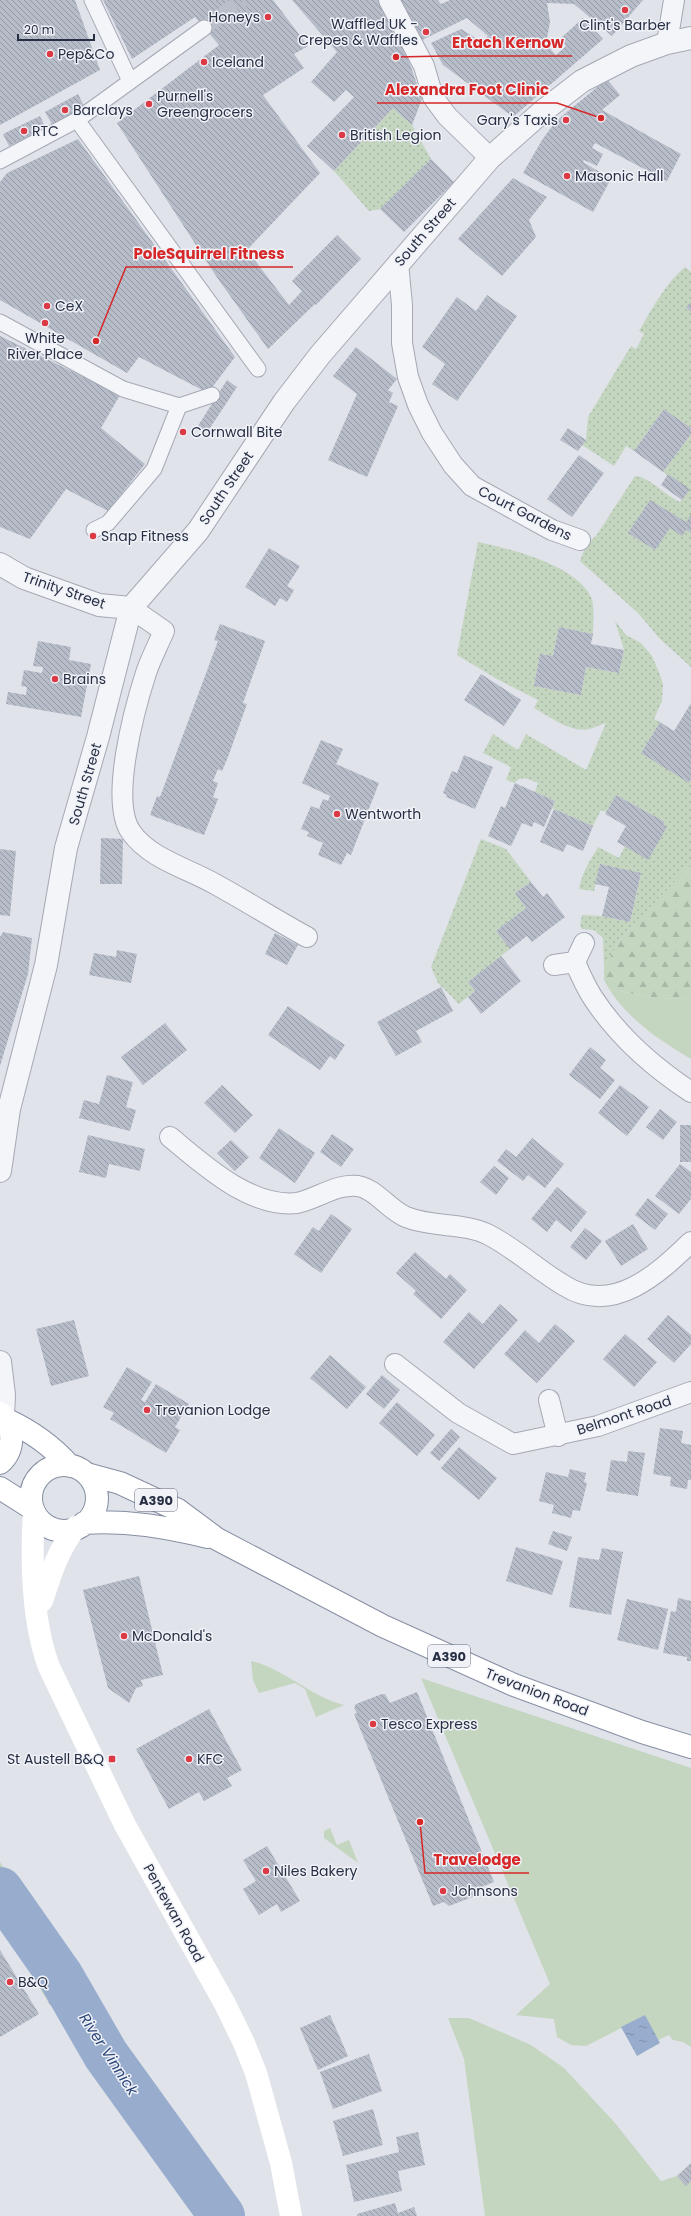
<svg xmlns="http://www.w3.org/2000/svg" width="691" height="2216" font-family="Poppins,sans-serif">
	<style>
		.grass { fill: #c4d5c0 }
		.forest { fill: url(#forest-firs) }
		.park { fill: url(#park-dots) }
		.water { fill: url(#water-ripples) }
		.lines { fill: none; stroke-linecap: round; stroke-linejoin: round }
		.river { stroke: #98adce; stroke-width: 46 }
		.building { fill: url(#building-back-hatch) }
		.pedestrian-tunnel { stroke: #bbbfc9; stroke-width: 15; stroke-dasharray: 15 8; stroke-linecap: butt }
		.pedestrian-casing { stroke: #a5a9b5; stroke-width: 17 }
		.minor-casing { stroke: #a5a9b5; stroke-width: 22 }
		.tertiary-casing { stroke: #a5a9b5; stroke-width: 24 }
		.trunk-casing { stroke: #868fa3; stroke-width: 24 }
		.pedestrian { stroke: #f3f5f8; stroke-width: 15 }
		.minor { stroke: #f3f5f8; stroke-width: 20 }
		.tertiary { stroke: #f3f5f8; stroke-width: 22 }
		.secondary { stroke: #fff; stroke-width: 22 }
		.trunk { stroke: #fff; stroke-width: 22 }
		.poi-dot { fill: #db3a44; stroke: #f0f2f8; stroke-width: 1.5 }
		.labels { text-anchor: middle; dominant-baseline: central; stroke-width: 3; stroke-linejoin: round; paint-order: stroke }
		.shield { fill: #f0f2f8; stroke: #636a7a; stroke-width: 1 }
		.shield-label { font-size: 13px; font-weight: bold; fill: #272f44 }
		.poi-label { font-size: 14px; fill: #272f44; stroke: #f0f2f8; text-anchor: start }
		.street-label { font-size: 14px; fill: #272f44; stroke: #f0f2f8 }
		.water-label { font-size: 15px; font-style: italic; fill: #2d497c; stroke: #f0f2f8 }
		.leader { fill: none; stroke: #d62828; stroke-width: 1.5 }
		.callout-dot { fill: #d62828; stroke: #f0f2f8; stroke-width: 1.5 }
		.callout-label { font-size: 15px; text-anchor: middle; font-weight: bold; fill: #d62828; stroke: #f0f2f8; stroke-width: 3; stroke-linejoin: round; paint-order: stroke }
	</style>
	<defs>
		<pattern id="forest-firs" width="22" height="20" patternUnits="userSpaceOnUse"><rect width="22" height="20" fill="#c4d5c0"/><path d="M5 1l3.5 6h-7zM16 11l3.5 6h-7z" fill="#a8b7a6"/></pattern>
		<pattern id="park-dots" width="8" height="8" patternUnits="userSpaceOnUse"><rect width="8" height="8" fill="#c4d5c0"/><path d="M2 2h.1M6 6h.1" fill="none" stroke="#a8b7a6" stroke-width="1.8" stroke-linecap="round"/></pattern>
		<pattern id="water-ripples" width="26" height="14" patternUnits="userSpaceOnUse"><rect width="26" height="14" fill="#98adce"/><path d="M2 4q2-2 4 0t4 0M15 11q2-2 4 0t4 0" fill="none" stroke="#7c8da9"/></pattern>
		<pattern id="building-back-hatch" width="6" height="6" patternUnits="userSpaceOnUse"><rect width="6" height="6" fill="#b7bcc9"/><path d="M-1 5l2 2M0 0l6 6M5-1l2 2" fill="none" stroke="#9599a5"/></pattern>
	</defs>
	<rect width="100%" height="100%" fill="#e0e3ea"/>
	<path class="grass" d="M609,989L655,998L691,999V1059C658,1039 630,1021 609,989Z
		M251,1661C285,1669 311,1697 344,1705L316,1717L305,1689L295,1683L259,1693L253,1680Z
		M421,1678L691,1768V2047L683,2042L673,2040L669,2035L658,2040L645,2016L586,2046L571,2045L557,2037L554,2019L516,2015L550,1984Z
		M330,1828L337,1845L349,1840L358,1863L324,1838V1831Z
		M0,1862L77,1984L73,1988L0,1879Z
		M448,2018H469L531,2045L564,2068L615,2123L661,2181L677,2176L691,2163V2216H485L464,2059Z"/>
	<path class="forest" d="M691,864V999L655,998L609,989L604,980V967L620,940Z
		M0,1905L63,1995L50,2005L0,1922Z"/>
	<path class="park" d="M393,108L412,125L431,159L380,209L369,211L334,171Z
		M685,267L691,272V428L664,409L634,451L626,446L614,466L582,445L586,440L588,417L631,346L636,349L644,334L639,331C652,309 665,284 685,267Z
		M691,434V667L660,639L638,613L580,561L586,545L596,536L635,476C648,476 666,496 680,502L689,489L663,472Z
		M478,542C510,549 575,564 591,597C595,604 593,626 593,634L559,627L553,656L540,654L534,686L581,695L586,667L619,673L624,650L615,621L626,635L641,643L652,656L660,675L663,684L662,701L654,719L660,722L641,753L689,782L691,779V864L620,940L604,967L603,938L594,930L582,929L580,925L582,915L602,916L630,922L641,874L600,864L594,891L579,889C582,872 590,861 598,847L619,858L625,846L648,859L666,828L663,825L665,822L616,795L606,812L601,810L593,826L552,808L555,801L535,792L538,783C530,780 521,774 515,783L506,780L511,767L483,753L493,734L518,750L526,734L586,770L606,723C601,724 595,728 589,729C570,733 549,716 534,708L538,700L497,679L457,655Z
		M481,839L506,849L531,882L515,893L526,908L496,931L510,949L468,982L475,991L459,1004L438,983L431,967Z"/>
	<path class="water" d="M0,1879L73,1988L63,1995L0,1905Z
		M645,2015L660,2043L637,2056L621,2027Z"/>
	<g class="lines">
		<path class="river" d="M0,1890L61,1977L106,2055L222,2216"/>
	</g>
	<path class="building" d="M0,0H75L100,70L0,125Z
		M103,0H273L308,46L294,54L304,68L263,95L320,173L247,250L289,305L302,291L292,281L337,235L361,259L316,305L315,304L268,349L216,276L117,123L219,45L195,17L132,59Z
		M292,0H382L410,64L422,99L412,125L393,108L334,171L307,146L354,97L346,90L334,102L311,82L337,52Z
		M397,0H438L441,4L450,0H643L612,36L574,4L547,3L550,22L546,44L556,55L566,46L560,39L583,18L603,39L513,117L443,65L431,43L461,29L482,42L488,36L467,18L418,42Z
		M607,79L620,95L602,110L681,154L667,181L595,143L592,148L603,154L597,166L584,160L583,162L611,179L593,212L523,173L542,140L556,121Z
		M78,94L85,108L53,126L45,112Z
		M40,116L46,129L9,146L3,134Z
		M78,139L235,357L208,393L139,357L127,373L0,300V182L7,173Z
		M431,159L454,182L404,232L380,209Z
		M513,178L547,197L529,220L536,237L502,276L458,239Z
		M487,295L517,316L457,401L432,384L445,364L422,347L457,297L476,311Z
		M691,302V312L686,307Z
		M0,336L120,395L101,428L145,464L108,511L66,489L30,539L0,527Z
		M356,347L397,379L388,390L393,393L389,402L398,406L367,477L328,460L357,394L333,376Z
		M227,380L237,387L208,431L196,429Z
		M664,409L691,428V434L663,472L634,451Z
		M568,428L586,440L578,451L560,440Z
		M579,455L604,473L572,517L547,499Z
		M668,474L690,489L682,500L661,485Z
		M650,500L686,522L691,515V533L686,530L682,536L670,528L655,550L628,533Z
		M269,548L300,566L287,586L294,590L287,602L280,598L275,606L245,587Z
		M220,624L265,641L243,703L247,704L228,757L222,771L218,769L213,781L218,783L213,797L218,799L204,835L150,815L157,796L160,797L218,641L214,640Z
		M559,627L593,634L591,644L624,650L619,673L586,667L581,695L534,686L540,654L553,656Z
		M38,641L71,647L69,660L91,664L81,717L6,704L8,692L26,695L27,687L21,686L24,670L42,673L43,667L33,666Z
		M481,674L521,700L504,726L464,700Z
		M691,703V779L689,783L641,753L660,722L674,731Z
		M321,740L343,749L336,764L379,783L351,855L347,853L341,865L318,855L323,843L307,836L309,832L301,829L311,806L319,809L323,799L328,801L330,796L302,783Z
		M464,755L493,767L475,809L446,797L447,795L443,793L452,771L457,773Z
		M515,783L555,801L544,827L534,822L532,827L522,823L511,846L488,836L501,806L505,808Z
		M616,795L665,822L663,825L667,827L648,860L617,842L626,826L605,814Z
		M554,809L593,826L583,851L567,844L563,852L540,842Z
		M101,838L123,839L122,884H100Z
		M0,849L16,851L10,916L0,915Z
		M600,864L641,873L630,922L602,916L609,887L595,884Z
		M531,882L543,897L547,893L565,917L532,942L527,936L510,949L496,931L526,908L515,893Z
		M3,932L32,938L28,974L0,1066V937Z
		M275,933L298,945L287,965L265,954Z
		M117,950L137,954L131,983L89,975L94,953L116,957Z
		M501,956L521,981L481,1014L468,997L475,991L468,982Z
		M441,987L453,1011L416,1031L422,1042L396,1056L377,1022Z
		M288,1006L345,1045L335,1060L330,1056L320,1070L268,1035Z
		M165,1023L187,1050L143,1085L121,1057Z
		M590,1047L606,1060L600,1068L615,1080L600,1099L569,1075Z
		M107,1075L133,1082L126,1107L136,1110L130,1131L79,1118L84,1100L99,1104Z
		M222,1085L253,1115L235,1133L204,1103Z
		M620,1085L649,1107L627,1136L598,1113Z
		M660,1109L677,1122L663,1140L646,1127Z
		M680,1125H691V1162H680Z
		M279,1128L315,1153L295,1183L259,1158Z
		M332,1134L354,1149L341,1167L320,1152Z
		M88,1135L145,1149L140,1171L109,1164L106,1178L79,1172Z
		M532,1138L564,1164L545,1188L528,1175L523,1181L497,1161L506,1149L516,1157Z
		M231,1140L249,1157L235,1171L217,1153Z
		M680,1164L691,1172V1199L679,1214L655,1196Z
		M494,1166L509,1178L496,1195L480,1182Z
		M557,1187L587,1212L571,1232L556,1220L547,1232L531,1219Z
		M648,1198L668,1214L655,1230L635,1215Z
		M331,1214L352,1229L321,1273L294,1254L313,1227L319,1231Z
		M633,1224L648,1249L621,1266L605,1241Z
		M585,1228L602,1241L586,1260L570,1247Z
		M415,1252L446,1279L450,1274L467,1290L441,1319L413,1294L416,1291L396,1273Z
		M500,1304L518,1320L474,1369L443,1342L469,1312L483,1324Z
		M668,1315L691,1335V1344L674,1363L647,1339Z
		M74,1320L89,1376L51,1386L36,1329Z
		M555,1324L575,1341L537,1383L504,1354L525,1330L539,1343Z
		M625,1334L657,1362L634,1387L603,1359Z
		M330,1355L366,1387L347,1409L310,1378Z
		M127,1367L152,1382L141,1400L145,1402L156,1384L189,1404L175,1427L180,1430L166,1453L110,1419L114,1413L103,1407Z
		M382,1375L400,1390L384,1409L366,1394Z
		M397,1402L435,1435L417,1456L379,1423Z
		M660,1428L683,1431L681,1443L691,1445V1480H688L687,1489L670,1486L671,1477L653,1474Z
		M451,1429L460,1437L439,1461L430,1453Z
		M459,1447L497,1478L479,1500L441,1468Z
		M628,1451L645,1453L638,1496L606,1491L611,1460L627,1462Z
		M570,1469L586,1473L584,1482L587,1483L580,1511L573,1510L571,1518L552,1513L554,1505L539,1501L546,1472L568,1477Z
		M553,1531L572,1537L567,1551L548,1544Z
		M516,1547L563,1561L552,1595L506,1581Z
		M602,1548L623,1552L611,1615L569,1607L578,1557L599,1560Z
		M139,1576L163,1675L141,1680L143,1686L136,1688L129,1703L108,1688L83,1590Z
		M678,1598L691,1601V1661H687V1657L663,1653L671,1611L676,1612Z
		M627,1599L668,1609L658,1650L617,1640Z
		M417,1692L494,1882L474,1890L475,1896L449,1906L444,1902L433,1906L354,1714L357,1713L354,1708L356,1704L382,1694H385L390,1703Z
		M209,1709L242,1770L227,1778L232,1786L204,1801L199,1792L169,1809L136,1749Z
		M267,1846L300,1901L281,1912L277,1904L259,1915L243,1889L256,1881L243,1860Z
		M0,1950L39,2014L0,2037Z
		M330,2015L348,2056L318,2070L300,2028Z
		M369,2054L382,2091L333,2109L320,2072Z
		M373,2109L383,2145L343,2156L333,2121Z
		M418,2132L425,2165L398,2171L402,2191L354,2202L346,2165L399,2152L396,2137Z
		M691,2163V2181L686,2186L677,2176Z
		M395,2203L398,2213L414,2207L417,2216H357V2214Z"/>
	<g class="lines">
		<path class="pedestrian-tunnel" d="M204,28L242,0"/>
		<g class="pedestrian-casing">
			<path id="pedestrian" d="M92,0L130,81
				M77,120L258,369
				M0,161L77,120L204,28
				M0,322L123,389L179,406L212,395
				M94,530L108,523L154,469L179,406"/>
		</g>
		<g class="minor-casing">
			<path id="minor" d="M389,0L424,66L433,97L447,116L490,158
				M667,43L674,0
				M398,263L402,305V343L408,377L418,405L432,433L453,465L472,486L552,530L580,540
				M131,608L164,631C158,645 151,658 146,673C135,707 109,801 131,832C150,859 187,868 215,884C246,901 276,920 307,937
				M584,943L575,962C580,974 586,987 593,998C618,1036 653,1067 691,1092
				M554,965L575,962
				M170,1137C204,1165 250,1208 297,1203C317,1199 337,1183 358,1186C376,1189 389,1210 406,1217C433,1228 463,1222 489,1235C516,1249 539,1271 565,1286C613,1316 659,1273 691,1242
				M395,1364L458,1413L513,1444L598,1426L691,1392
				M549,1400L558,1436"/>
		</g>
		<g class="tertiary-casing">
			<path id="tertiary" d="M0,564L24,578L99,605L131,608
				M0,1171L9,1109L46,965L66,848L98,737L131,608L198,531L284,402L320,355L490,158L543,111L582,81L631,56L667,43L691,38
				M0,1362L4,1395L3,1416"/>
		</g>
		<g class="trunk-casing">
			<path id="trunk" d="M0,1413C15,1426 15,1450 0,1463
				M7,1420C31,1431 52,1446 70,1466
				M31 1498a33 33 0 1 1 66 0a33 33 0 1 1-66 0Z
				M87,1474L120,1483L178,1510L217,1539L383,1626L514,1685L642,1732L691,1747
				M0,1488L33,1509
				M84,1523C128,1520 166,1527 208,1537"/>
		</g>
		<use href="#pedestrian" class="pedestrian"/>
		<use href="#minor" class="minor"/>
		<use href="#tertiary" class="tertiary"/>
		<path class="secondary" d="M34,1512C31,1561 32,1621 49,1667L125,1825L225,2004L244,2043L256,2073L281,2163L291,2216
			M42,1601C52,1572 56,1553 76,1527"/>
		<use href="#trunk" class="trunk"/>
	</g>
	<g class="poi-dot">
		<circle cx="625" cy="10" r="4"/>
		<circle cx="268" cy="17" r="4"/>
		<circle cx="426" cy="32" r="4"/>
		<circle cx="50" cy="54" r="4"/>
		<circle cx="204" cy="62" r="4"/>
		<circle cx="149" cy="104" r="4"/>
		<circle cx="65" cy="110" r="4"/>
		<circle cx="566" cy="120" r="4"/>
		<circle cx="24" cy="131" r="4"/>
		<circle cx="342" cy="135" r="4"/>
		<circle cx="567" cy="176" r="4"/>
		<circle cx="47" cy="306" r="4"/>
		<circle cx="45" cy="323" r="4"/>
		<circle cx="183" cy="432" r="4"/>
		<circle cx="93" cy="536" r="4"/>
		<circle cx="55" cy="679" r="4"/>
		<circle cx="337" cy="814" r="4"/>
		<circle cx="147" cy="1410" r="4"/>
		<circle cx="124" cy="1636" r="4"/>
		<circle cx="373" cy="1724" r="4"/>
		<rect x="108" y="1755" width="8" height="8" rx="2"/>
		<circle cx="189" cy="1759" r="4"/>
		<circle cx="266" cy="1871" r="4"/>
		<circle cx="443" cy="1891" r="4"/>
		<circle cx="10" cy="1982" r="4"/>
	</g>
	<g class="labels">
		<g class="shield">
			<rect x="135" y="1489" width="42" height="22" rx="3"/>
			<rect x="428" y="1645" width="42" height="22" rx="3"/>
		</g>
		<g class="shield-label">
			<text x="156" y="1500">A390</text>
			<text x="449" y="1656">A390</text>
		</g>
		<g class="poi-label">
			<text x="260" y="17" text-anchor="end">Honeys</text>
			<text x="418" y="24" text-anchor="end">Waffled UK -<tspan x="418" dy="16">Crepes &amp; Waffles</tspan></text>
			<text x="625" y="25" text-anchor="middle">Clint's Barber</text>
			<text x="58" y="54">Pep&amp;Co</text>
			<text x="212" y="62">Iceland</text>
			<text x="157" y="96">Purnell's<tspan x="157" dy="16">Greengrocers</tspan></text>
			<text x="73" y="110">Barclays</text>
			<text x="558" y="120" text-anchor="end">Gary's Taxis</text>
			<text x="32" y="131">RTC</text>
			<text x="350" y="135">British Legion</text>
			<text x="575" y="176">Masonic Hall</text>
			<text x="55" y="306">CeX</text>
			<text x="45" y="338" text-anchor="middle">White<tspan x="45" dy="16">River Place</tspan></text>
			<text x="191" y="432">Cornwall Bite</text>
			<text x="101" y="536">Snap Fitness</text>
			<text x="63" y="679">Brains</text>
			<text x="345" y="814">Wentworth</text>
			<text x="155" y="1410">Trevanion Lodge</text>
			<text x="132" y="1636">McDonald's</text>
			<text x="381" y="1724">Tesco Express</text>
			<text x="104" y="1759" text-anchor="end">St Austell B&amp;Q</text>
			<text x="197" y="1759">KFC</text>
			<text x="274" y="1871">Niles Bakery</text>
			<text x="451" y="1891">Johnsons</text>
			<text x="18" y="1982">B&amp;Q</text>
		</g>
		<g class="street-label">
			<text transform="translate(425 232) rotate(-49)">South Street</text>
			<text transform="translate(226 488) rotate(-56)">South Street</text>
			<text transform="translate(525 513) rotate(27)">Court Gardens</text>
			<text transform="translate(64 590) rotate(19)">Trinity Street</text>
			<text transform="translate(85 784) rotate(-74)">South Street</text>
			<text transform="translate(624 1415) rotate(-18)">Belmont Road</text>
			<text transform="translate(537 1692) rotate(21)">Trevanion Road</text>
			<text transform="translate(174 1913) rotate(61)">Pentewan Road</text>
		</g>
		<g class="water-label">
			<text transform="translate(109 2054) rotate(57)">River Vinnick</text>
		</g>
	</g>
	<path class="leader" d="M396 57L444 56H572M601 118L557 103H377M96 341L126 267H293M420 1822L425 1873H529"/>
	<g class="callout-dot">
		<circle cx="396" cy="57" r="4"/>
		<circle cx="601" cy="118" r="4"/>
		<circle cx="96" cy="341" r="4"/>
		<circle cx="420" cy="1822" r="4"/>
	</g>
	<g class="callout-label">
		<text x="508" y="48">Ertach Kernow</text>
		<text x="467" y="95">Alexandra Foot Clinic</text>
		<text x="209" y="259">PoleSquirrel Fitness</text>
		<text x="477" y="1865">Travelodge</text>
	</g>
	<path d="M18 34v6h76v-6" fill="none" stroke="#272f44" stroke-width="2"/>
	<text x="24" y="34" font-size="12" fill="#272f44" stroke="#f0f2f8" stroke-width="3" paint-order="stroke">20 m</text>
</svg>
